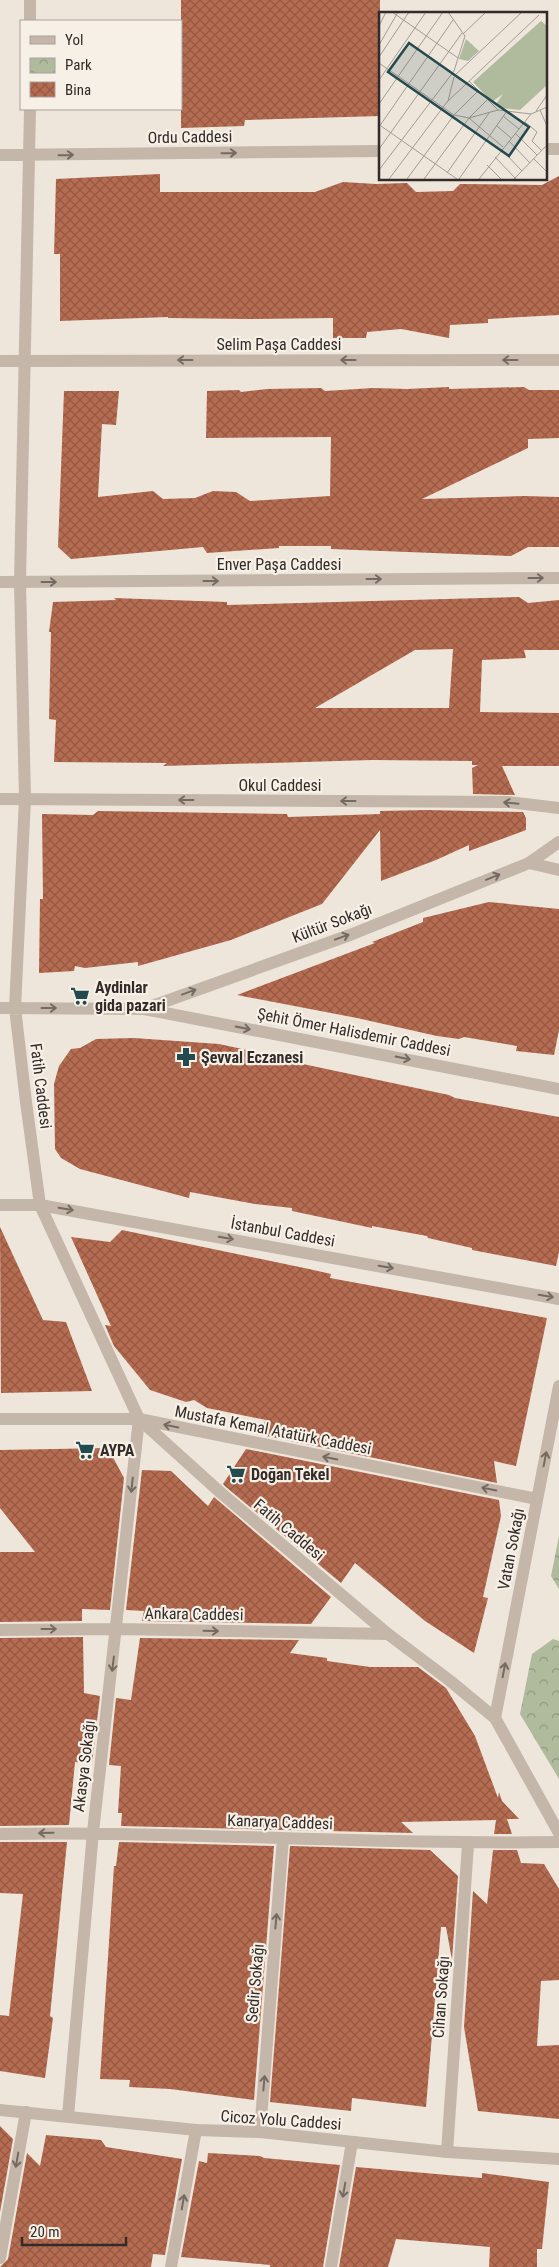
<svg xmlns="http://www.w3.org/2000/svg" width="559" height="2267" font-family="'Roboto Condensed',sans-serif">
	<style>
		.park { fill: url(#park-crowns) }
		.building { fill: url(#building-cross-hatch); fill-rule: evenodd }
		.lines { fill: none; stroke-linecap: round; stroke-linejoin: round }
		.minor { stroke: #c4b6a9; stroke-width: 12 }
		.tertiary { stroke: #c4b6a9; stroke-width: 12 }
		.oneway { stroke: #746a62 }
		.labels { text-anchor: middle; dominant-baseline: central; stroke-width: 4.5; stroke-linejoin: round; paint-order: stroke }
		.street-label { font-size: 16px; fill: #322b28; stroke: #f6f0e7 }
		.poi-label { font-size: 16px; font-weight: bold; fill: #322b28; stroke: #f6f0e7; text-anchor: start }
		.inset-road { fill: none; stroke: #a39b93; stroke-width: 1 }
		.view { fill: #234a4e; fill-opacity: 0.15; stroke: #234a4e; stroke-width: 2.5 }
		.inset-edge { fill: none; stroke: #322b28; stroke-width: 2.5 }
	</style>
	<defs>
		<pattern id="park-crowns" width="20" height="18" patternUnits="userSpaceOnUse" patternTransform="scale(1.25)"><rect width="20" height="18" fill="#b0bb9d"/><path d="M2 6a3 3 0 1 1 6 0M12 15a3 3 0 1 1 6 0" fill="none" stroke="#909880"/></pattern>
		<pattern id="building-cross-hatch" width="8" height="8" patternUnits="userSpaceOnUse" patternTransform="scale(1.25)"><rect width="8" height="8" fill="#b66c51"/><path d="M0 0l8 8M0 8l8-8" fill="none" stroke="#955943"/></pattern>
	</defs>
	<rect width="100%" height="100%" fill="#eee6db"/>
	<path class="park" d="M559,1536V1589L551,1576Z
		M553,1639L559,1641V1779L520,1714L532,1654Z"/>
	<path class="building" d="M181,0H380V116L245,120L244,126L181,128Z
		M160,174V192H315L343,182L376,184L407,183L416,192L453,191L460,184L542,185L559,176V315L488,319V323L450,325L449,338L401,329L367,332L366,338H333V318L248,319L168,318V317L60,321V254H54L56,179Z
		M449,387V389L524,387L529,390H559V438L528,439V448L422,499L524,496L559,497V547H528L511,556L331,549V546H279V548L207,553L203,547L71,559L58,547L64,391H119L116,425L102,424L98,497L153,491L163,499L195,498L213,491L236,492L250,501L330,496L331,437L206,438L207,391L239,390L241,392L267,389L321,388L325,391L373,388L407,389Z
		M519,597L528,603L559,600V650H524L526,658L482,660L480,712L559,713V766H502L515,795L473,794L472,768L478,765H472V761L372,760L163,766L167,763L54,762L56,720L49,719L51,632H49L53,602L116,600L114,598L227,602V605ZM453,649L449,708H315L415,650Z
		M427,810L523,812L526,818V830L469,851V845L436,860L381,881L380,830L322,904L231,940L138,966V962L85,968L75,966L74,971L39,973L40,899H43L42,814L93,815L98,811L287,814L288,817L380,814V811Z
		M489,902L559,909V1030L554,1055L516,1051L517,1046L464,1037L459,1039L437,1036L357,1018L237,995L375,943L372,942L423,922V918Z
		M134,1038L219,1044L265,1054L270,1057L449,1095L455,1098L559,1117V1252L556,1266L472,1250V1248L428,1238L427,1236L372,1226V1228L292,1211V1208L255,1204L190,1192L189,1198L80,1169L61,1158L55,1149L54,1084L59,1066L71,1049L80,1048L96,1039Z
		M0,1227L43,1320L66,1322L92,1391L1,1393Z
		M122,1230L309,1269L331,1274L330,1278L547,1318L516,1466L494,1461L497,1483L256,1434L266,1420L207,1408L194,1400L186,1402L150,1390L114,1346L105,1325L111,1326L71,1237L110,1242Z
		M108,1448L124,1478L110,1610L82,1609V1621L0,1622V1552H35L0,1508V1450Z
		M246,1449L499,1500L501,1516L483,1597L488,1598L474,1653L425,1621L355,1563L341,1583L226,1487L223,1484Z
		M142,1470L171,1471L208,1506L214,1497L331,1597L311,1624L142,1621L144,1611L126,1610Z
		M83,1637L84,1693L100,1696L92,1763L91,1752H86L85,1763L75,1762L69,1825L0,1826V1638Z
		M140,1638L299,1640L290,1653L327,1658V1661L370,1667H418L446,1688L475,1736L498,1798L499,1792L502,1801L519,1819H507L512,1834H494L496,1820L401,1822L413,1833L121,1826L122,1813H118L121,1766L109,1765L116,1698L131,1700Z
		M0,1842H67L50,2016L53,2018L45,2078L0,2071V2015L9,2016L23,1894L0,1893Z
		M119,1842L274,1846L254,2100L170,2089L129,2087L130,2080L100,2079L114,1866H116Z
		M290,1846L430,1850L458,1876L452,1960L446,1927H441L426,2107L352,2098L351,2111L270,2102Z
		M493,1850H517L521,1863L544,1864L559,1889V1980L541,1981L537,2046L559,2045V2119L478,2111L464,2027L473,1891L487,1904Z
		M0,2126L13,2139L0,2212Z
		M46,2135L101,2140L106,2147L182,2159L165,2255L153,2254L151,2267H0L8,2259L27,2153L40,2166Z
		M208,2153L260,2156L264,2158L340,2165L323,2267H270V2265L181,2257L199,2161L207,2163Z
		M356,2167L482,2178V2173L549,2182L542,2249H537V2267H489L490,2247L396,2239L388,2267H339Z"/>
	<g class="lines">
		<path class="minor" d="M0,361L559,360
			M0,582L559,578
			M0,799L508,802L559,808
			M529,863L559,870
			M144,1009L559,1089
			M0,1205H40L559,1299
			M0,1419H139L537,1499
			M0,1630L117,1629L388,1634
			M495,1718L559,1386
			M0,1834C186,1831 373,1845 559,1842
			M68,2116L93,1832L139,1419
			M260,2132L283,1838
			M447,2152L468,1844
			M0,2258L26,2112
			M171,2267L196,2130
			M331,2267L352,2142"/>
		<path class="tertiary" d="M30,0V21
			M30,109L20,582L25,799L15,1008L26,1102L40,1205L139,1419L221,1493L388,1634L449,1680L495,1718L559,1833
			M545,149H559
			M0,155L380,151
			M0,1008L144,1009L350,935L529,863L559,842
			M0,2110L196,2130L260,2132L447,2152L559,2159"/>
	</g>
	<defs><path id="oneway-shaft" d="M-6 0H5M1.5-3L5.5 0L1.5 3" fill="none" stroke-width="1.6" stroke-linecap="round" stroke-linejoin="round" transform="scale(1.25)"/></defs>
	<g class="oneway">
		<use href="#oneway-shaft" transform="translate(229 153) rotate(-1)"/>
		<use href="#oneway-shaft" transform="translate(66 155) rotate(-1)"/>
		<use href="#oneway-shaft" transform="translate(185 360) rotate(180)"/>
		<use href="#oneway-shaft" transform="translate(348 360) rotate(180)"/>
		<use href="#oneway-shaft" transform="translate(510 360) rotate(180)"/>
		<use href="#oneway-shaft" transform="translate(536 578)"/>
		<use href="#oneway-shaft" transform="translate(374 579)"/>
		<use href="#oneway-shaft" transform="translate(211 581)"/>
		<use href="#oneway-shaft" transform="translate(49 582)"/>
		<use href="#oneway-shaft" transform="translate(186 800) rotate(-180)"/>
		<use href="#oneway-shaft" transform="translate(348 801) rotate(-180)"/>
		<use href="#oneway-shaft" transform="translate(511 803) rotate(-175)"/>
		<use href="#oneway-shaft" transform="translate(493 877) rotate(-22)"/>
		<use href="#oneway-shaft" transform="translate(342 937) rotate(-20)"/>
		<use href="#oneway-shaft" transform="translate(189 992) rotate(-20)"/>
		<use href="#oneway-shaft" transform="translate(49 1008)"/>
		<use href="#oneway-shaft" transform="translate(243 1028) rotate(11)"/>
		<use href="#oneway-shaft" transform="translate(403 1058) rotate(11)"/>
		<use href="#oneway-shaft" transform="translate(66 1209) rotate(10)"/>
		<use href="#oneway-shaft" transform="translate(226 1238) rotate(10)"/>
		<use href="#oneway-shaft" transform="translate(386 1267) rotate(10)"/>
		<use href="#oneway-shaft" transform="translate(546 1296) rotate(10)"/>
		<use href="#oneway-shaft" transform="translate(171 1426) rotate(-169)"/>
		<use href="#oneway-shaft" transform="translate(330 1458) rotate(-169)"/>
		<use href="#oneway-shaft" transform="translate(545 1459) rotate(-79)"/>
		<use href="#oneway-shaft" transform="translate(132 1485) rotate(96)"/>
		<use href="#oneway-shaft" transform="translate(489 1489) rotate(-169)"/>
		<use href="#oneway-shaft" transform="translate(49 1629)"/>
		<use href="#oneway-shaft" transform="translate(211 1631) rotate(1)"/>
		<use href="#oneway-shaft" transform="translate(113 1664) rotate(97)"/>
		<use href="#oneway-shaft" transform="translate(504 1670) rotate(-79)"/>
		<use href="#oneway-shaft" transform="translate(46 1833) rotate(179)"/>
		<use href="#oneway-shaft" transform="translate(276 1921) rotate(-85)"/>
		<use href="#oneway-shaft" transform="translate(264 2083) rotate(-85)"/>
		<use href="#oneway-shaft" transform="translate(17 2160) rotate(100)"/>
		<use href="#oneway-shaft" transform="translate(344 2190) rotate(100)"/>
		<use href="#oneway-shaft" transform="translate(183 2202) rotate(-80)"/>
	</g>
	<defs>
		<g id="supermarket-bare" transform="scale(1.5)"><path d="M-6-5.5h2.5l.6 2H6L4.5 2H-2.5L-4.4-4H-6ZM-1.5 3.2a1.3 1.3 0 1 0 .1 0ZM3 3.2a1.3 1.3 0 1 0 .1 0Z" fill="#234a4e" stroke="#f6f0e7" stroke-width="2.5" paint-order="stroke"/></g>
		<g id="pharmacy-bare" transform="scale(1.5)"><path d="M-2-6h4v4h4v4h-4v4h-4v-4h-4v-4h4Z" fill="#234a4e" stroke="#f6f0e7" stroke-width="2.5" paint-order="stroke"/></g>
	</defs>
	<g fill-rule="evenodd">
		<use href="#supermarket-bare" x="80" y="996"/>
		<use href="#pharmacy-bare" x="186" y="1057"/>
		<use href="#supermarket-bare" x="85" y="1450"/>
		<use href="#supermarket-bare" x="236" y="1474"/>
	</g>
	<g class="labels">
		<g class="street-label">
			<text transform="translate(190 137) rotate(-1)">Ordu Caddesi</text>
			<text x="279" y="344">Selim Paşa Caddesi</text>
			<text x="279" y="564">Enver Paşa Caddesi</text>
			<text x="280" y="785">Okul Caddesi</text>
			<text transform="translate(332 923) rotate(-21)">Kültür Sokağı</text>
			<text transform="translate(354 1032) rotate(11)">Şehit Ömer Halisdemir Caddesi</text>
			<text transform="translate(41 1086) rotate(83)">Fatih Caddesi</text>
			<text transform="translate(283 1232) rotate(10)">İstanbul Caddesi</text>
			<text transform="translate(273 1430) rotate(11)">Mustafa Kemal Atatürk Caddesi</text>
			<text transform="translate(289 1530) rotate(40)">Fatih Caddesi</text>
			<text transform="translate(511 1549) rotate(-79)">Vatan Sokağı</text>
			<text transform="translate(194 1614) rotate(1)">Ankara Caddesi</text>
			<text transform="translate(84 1766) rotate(-83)">Akasya Sokağı</text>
			<text transform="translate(280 1822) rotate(2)">Kanarya Caddesi</text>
			<text transform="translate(255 1983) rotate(-85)">Sedir Sokağı</text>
			<text transform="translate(441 1997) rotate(-86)">Cihan Sokağı</text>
			<text transform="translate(281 2120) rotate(4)">Cicoz Yolu Caddesi</text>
		</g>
		<g class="poi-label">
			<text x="95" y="987">Aydinlar<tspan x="95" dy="18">gida pazari</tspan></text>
			<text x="201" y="1057">Şevval Eczanesi</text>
			<text x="100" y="1450">AYPA</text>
			<text x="251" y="1474">Doğan Tekel</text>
		</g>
	</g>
	<g transform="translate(379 12)">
		<rect width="168" height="168" fill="#eee6db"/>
		<path d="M162,9L167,13V74L141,98L120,96L117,92L124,82L113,90L94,70ZM87,27L100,39L89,49L80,47Z" fill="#b0bb9d"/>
		<path class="inset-road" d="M13,0L79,46M0,14L7,0M84,22L107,0M0,33L19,0M0,45L30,0M0,51L75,103L90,106L119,98L152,102M75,64L143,0M0,68L47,0M90,69L119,98M69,89L75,65M0,92L64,0M161,98L168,114M157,99L168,83M124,104L140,117M90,106L124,135M146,110L158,120L153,129L163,139M2,114L78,167M118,114L132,126M0,115L74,8M136,121L158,143M130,129L151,151M0,137L83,21M122,137L143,159M116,145L137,167M155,147L168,160M108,153L122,167M0,158L75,59L86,24L69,0M68,161L110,101M10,167L68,90L160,3M28,167L75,103L100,78M45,167L90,106L109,87M80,167L128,99M100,167L152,102L168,95M135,167L168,133"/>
		<path class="view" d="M30,31L150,115L130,144L9,60Z"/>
		<rect width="168" height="168" class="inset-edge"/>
	</g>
	<rect x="20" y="20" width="162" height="90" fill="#f6f0e7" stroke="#a8a19b"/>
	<rect x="30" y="36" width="25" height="8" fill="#c4b6a9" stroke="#a8a19b"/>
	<text x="65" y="45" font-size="15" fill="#322b28">Yol</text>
	<rect x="30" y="58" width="25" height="15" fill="url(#park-crowns)" stroke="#a8a19b"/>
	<text x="65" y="70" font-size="15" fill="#322b28">Park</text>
	<rect x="30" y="82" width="25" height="15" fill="url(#building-cross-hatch)" stroke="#a8a19b"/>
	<text x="65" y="95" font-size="15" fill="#322b28">Bina</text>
	<path d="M22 2237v8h104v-8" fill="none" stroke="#322b28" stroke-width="2.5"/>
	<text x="30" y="2237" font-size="15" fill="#322b28" stroke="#f6f0e7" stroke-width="4" paint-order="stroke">20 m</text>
</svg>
